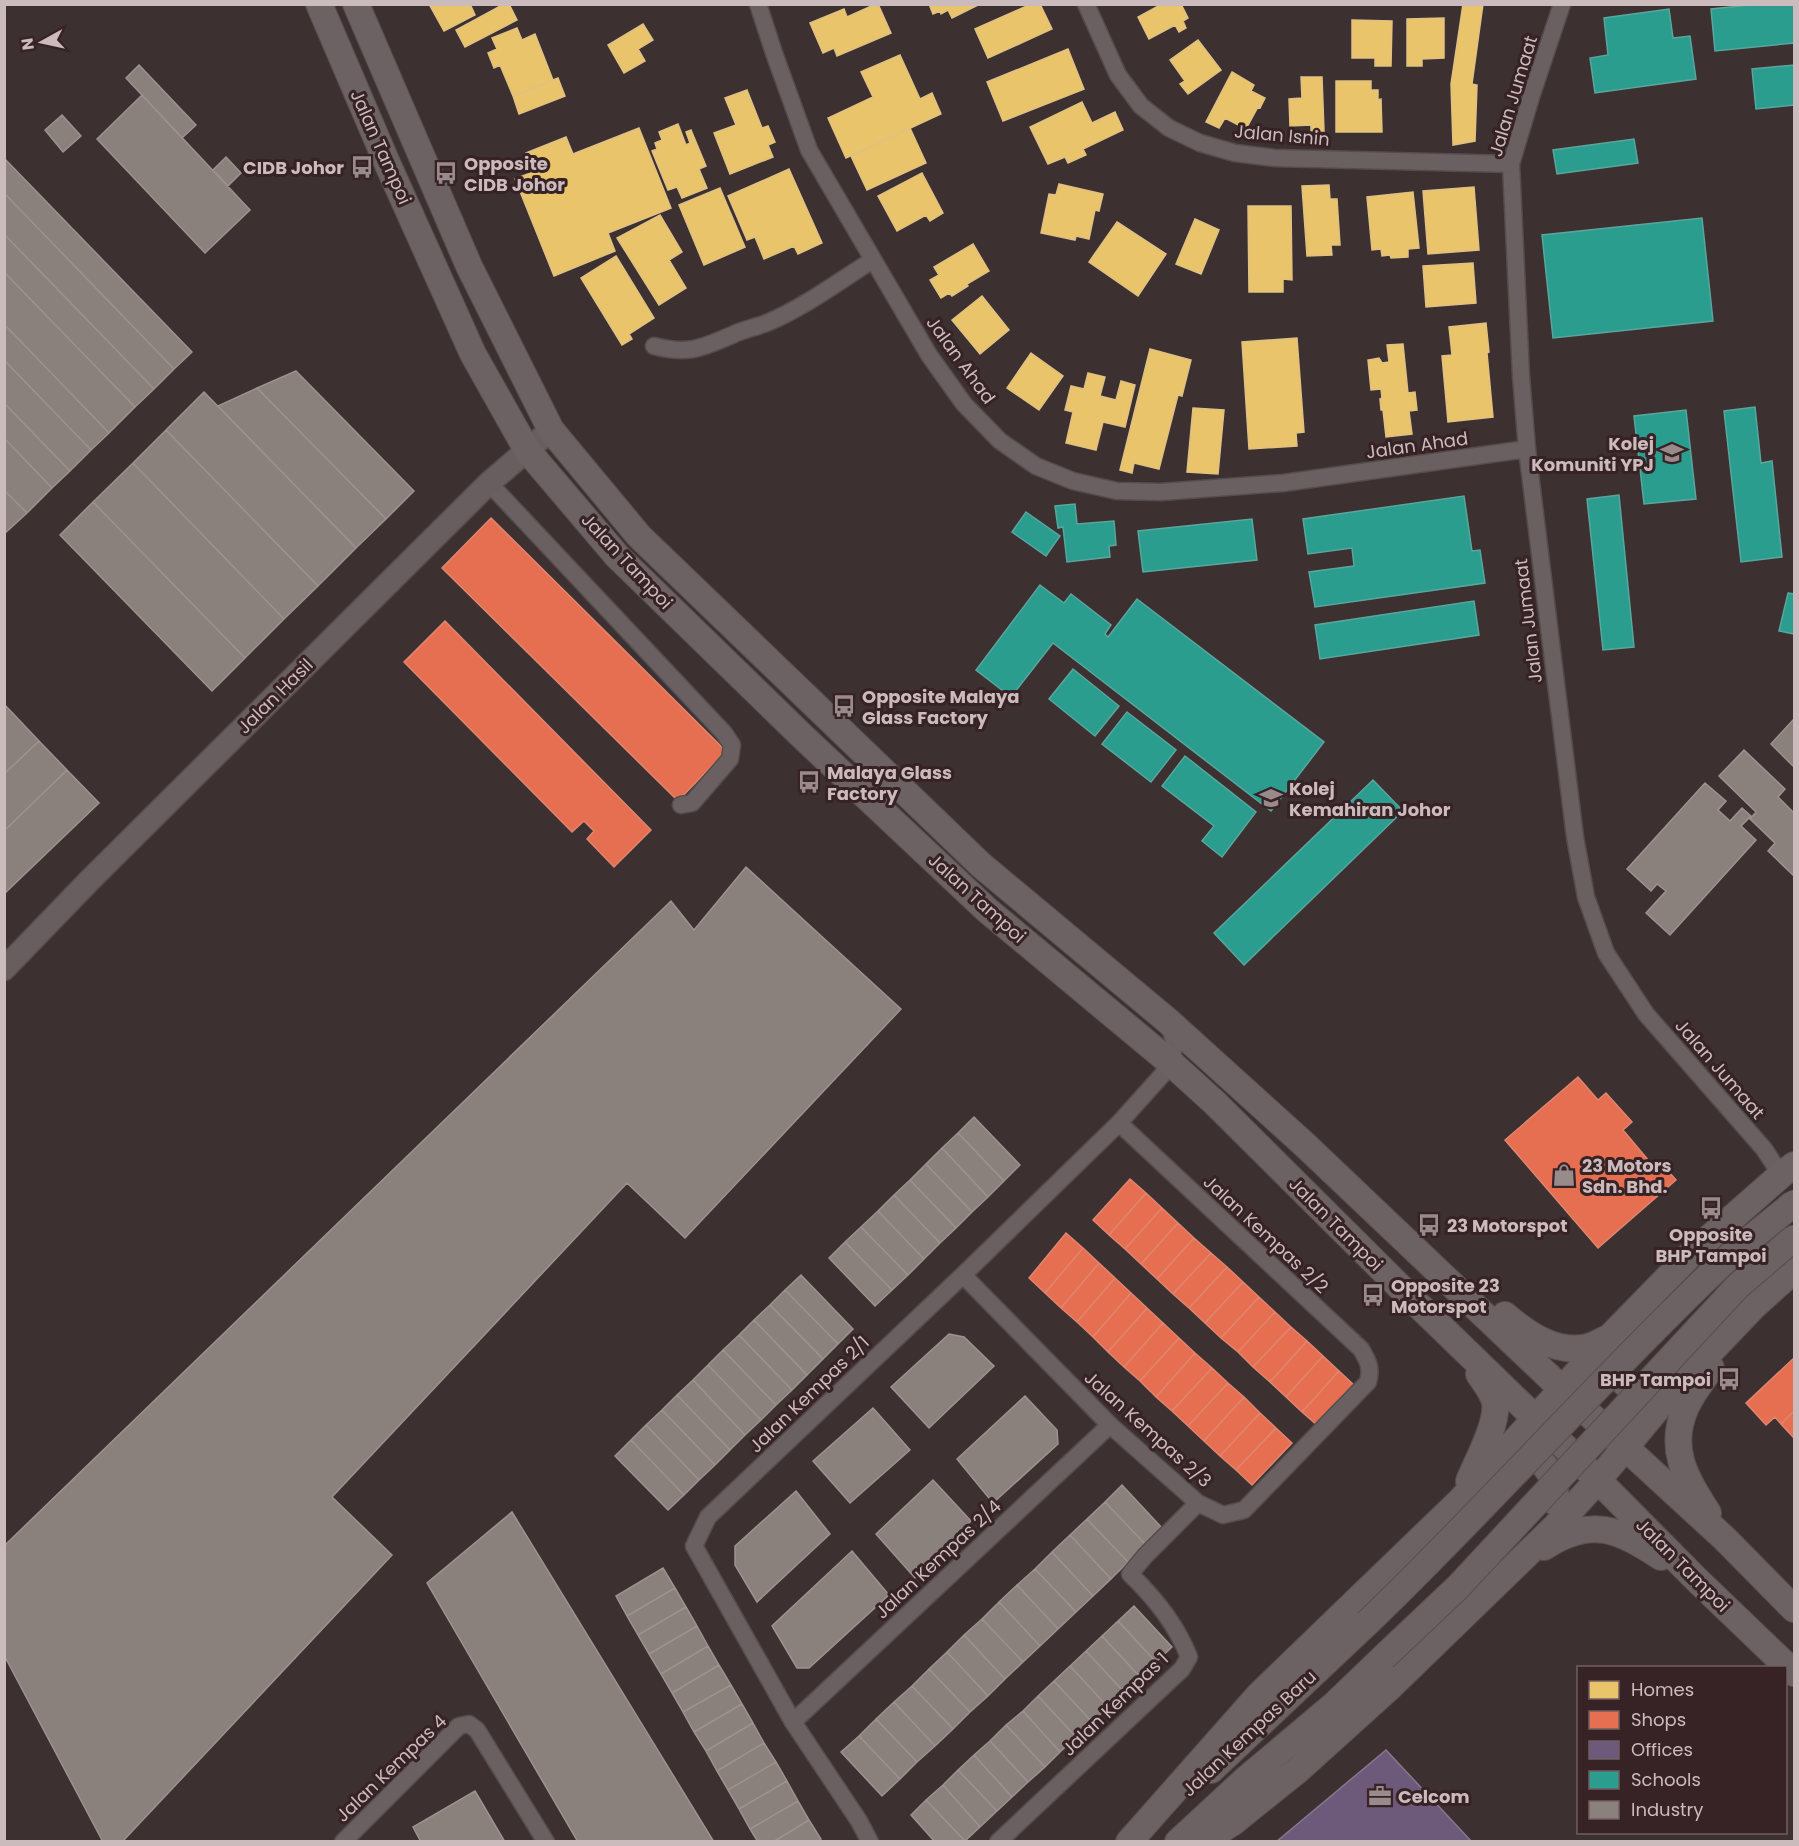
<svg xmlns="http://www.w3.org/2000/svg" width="1799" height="1846" font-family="Poppins,sans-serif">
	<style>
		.homes { fill: #e9c46a; stroke: #e0c183; stroke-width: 1.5 }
		.shops { fill: #e76f51; stroke: #df8671; stroke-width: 1.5 }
		.offices { fill: #6d597a; stroke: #89768e; stroke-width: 1.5 }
		.schools { fill: #2a9d8f; stroke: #5aa69d; stroke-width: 1.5 }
		.industry { fill: #8a817c; stroke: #9e9290; stroke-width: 1.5 }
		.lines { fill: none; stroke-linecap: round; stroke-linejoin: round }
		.street-casing { stroke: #554c4c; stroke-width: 19 }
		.secondary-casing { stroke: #554c4c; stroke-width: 25 }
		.primary-casing { stroke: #584e4e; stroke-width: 28 }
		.street { stroke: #6a6062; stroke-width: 16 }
		.secondary { stroke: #685e5f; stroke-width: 22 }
		.primary { stroke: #6c6263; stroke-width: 26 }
		.primary-bridge-casing { stroke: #584e4e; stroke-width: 28; stroke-linecap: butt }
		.primary-bridge { stroke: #6c6263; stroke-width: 26 }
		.labels { text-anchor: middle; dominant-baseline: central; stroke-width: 6; stroke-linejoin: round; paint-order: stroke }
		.street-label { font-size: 18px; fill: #cbbbbd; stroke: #372225 }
		.poi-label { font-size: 18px; font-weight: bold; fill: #cbbbbd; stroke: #372225; text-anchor: start }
	</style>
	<rect width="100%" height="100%" fill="#3c3031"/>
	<path class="homes" d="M429,4H470L475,15L444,31Z
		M504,4H509L517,20L465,47L456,30Z
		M876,4H878L891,33L837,56L834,48L823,53L810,23L844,9L847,17Z
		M929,4H980L952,18L948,10L941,14L940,11L933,14Z
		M1031,4H1040L1052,29L988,58L975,29Z
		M1181,4L1188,18L1183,21L1186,28L1179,32L1175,25L1149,39L1138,17L1162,4Z
		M1463,4H1483L1472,84L1477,85L1475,141L1453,145L1451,84Z
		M1444,18V58L1422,59V66H1407V19Z
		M1352,20L1392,21L1391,66H1375V58H1352Z
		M643,24L653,40L638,49L645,61L624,73L608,45Z
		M517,28L522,40L535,34L553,80L513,96L500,65L494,68L488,53L497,49L492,38Z
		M1198,40L1221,70L1188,94L1180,84L1185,81L1170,60Z
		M1068,49L1084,89L1003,121L987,82Z
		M900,55L920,99L932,93L941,114L846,158L828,118L873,97L861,72Z
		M1232,72L1254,85L1251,91L1265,98L1260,108L1258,107L1246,129L1225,118L1219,128L1206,122Z
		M1301,77H1322L1324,131H1311V125L1290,126L1289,99L1302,98Z
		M558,78L565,96L519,114L513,96Z
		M1336,81H1371V90H1378V100L1381,99L1382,132H1336Z
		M747,90L762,128L768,126L775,142L768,145L773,157L730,174L714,133L736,125L725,98Z
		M1082,102L1092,123L1115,112L1123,130L1083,149L1086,155L1068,163L1065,157L1048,164L1030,127Z
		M678,124L686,145L690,143L686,132L691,130L706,166L699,169L707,188L682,198L677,187L668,190L652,151L657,149L655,143L662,140L659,132Z
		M639,128L671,208L608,233L615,251L554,276L515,179L533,172L526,153L566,137L573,154Z
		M910,128L926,163L867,190L851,156Z
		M789,169L822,243L798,254L794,246L764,259L755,237L747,240L728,196Z
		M922,173L943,213L930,221L926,215L897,231L878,196Z
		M1059,184L1103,194L1099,211L1095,210L1089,239L1076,236L1075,240L1041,233L1049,194L1056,195Z
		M1329,185L1330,199H1337L1340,245H1331L1332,255L1307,256L1302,186Z
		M1474,187L1479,250L1428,254L1423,191Z
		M720,188L745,247L704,265L679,205Z
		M1413,192L1419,248L1408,249V257L1391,258L1390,255L1382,256L1381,249L1372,250L1367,197Z
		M1248,206H1291L1292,280L1283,279V292H1249Z
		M660,215L682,252L669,260L686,288L659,305L617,238Z
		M1195,219L1219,230L1201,274L1176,264Z
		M1117,222L1166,254L1138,296L1089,262Z
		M973,244L989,271L967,284L968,286L952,296L949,293L941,298L930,280L939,275L934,267Z
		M616,256L654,318L629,334L632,339L622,345L581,278Z
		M1473,263L1476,303L1426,307L1423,266Z
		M982,296L1009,330L980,354L952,320Z
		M1486,323L1489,352L1487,353L1493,417L1448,422L1442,356L1452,355L1449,327Z
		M1297,338L1304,432L1296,433L1297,446L1249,449L1242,342Z
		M1403,344L1408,393L1415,392L1417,410L1409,411L1412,434L1386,437L1383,410H1381L1380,399L1382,398L1381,389L1371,390L1368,360L1379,358L1382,363L1389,362L1387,345Z
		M1150,349L1191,360L1182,396L1178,395L1159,469L1134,463L1132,473L1120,470Z
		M1031,353L1063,376L1039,410L1007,388Z
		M1088,373L1105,377L1100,396L1116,400L1121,381L1135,385L1125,427L1103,422L1096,450L1066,443L1073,412L1065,410L1071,386L1084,389Z
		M1193,408L1224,410L1218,474L1187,472Z"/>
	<path class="shops" d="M491,518L726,751L678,801L442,568Z
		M445,621L651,830L614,867L587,839L594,831L584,821L572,832L404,662Z
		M1578,1077L1598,1100L1606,1093L1632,1122L1623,1130L1654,1167L1660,1162L1676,1180L1598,1248L1505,1140Z
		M1130,1179L1146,1193L1109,1235L1093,1220Z
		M1146,1193L1162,1208L1125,1249L1109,1235Z
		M1162,1208L1178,1223L1141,1264L1125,1249Z
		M1178,1223L1194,1238L1157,1279L1141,1264Z
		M1066,1233L1083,1248L1045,1293L1029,1278Z
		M1194,1238L1211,1253L1173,1294L1157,1279Z
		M1083,1248L1099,1263L1061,1308L1045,1293Z
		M1211,1253L1227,1267L1189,1308L1173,1294Z
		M1099,1263L1115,1278L1077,1322L1061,1308Z
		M1227,1267L1243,1282L1205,1323L1189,1308Z
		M1115,1278L1131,1293L1093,1337L1077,1322Z
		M1243,1282L1259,1297L1221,1338L1205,1323Z
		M1131,1293L1147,1308L1108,1352L1093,1337Z
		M1259,1297L1275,1312L1238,1352L1221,1338Z
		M1147,1308L1163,1323L1124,1367L1108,1352Z
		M1275,1312L1291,1327L1253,1367L1238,1352Z
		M1163,1323L1179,1338L1140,1381L1124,1367Z
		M1291,1327L1307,1341L1270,1382L1253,1367Z
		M1179,1338L1195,1353L1156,1397L1140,1381Z
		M1307,1341L1323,1356L1286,1397L1270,1382Z
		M1195,1353L1212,1368L1172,1411L1156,1397Z
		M1323,1356L1339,1371L1302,1412L1286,1397Z
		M1794,1358V1411L1781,1424L1775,1417L1766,1425L1746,1403Z
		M1212,1368L1228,1383L1188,1426L1172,1411Z
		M1339,1371L1355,1386L1318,1426L1302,1412Z
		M1228,1383L1244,1397L1204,1441L1188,1426Z
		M1244,1397L1260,1413L1220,1456L1204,1441Z
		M1794,1411V1438L1781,1424Z
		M1260,1413L1276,1428L1236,1470L1220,1456Z
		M1276,1428L1292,1443L1252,1485L1236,1470Z"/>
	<path class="offices" d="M1386,1750L1472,1842H1276Z"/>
	<path class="schools" d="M1759,4H1794V43L1715,51L1711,9Z
		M1669,9L1673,38L1690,36L1696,79L1595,93L1590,58L1608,55L1604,18Z
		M1794,65V105L1756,109L1752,69Z
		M1634,139L1638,163L1557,174L1553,150Z
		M1702,218L1713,321L1553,338L1542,235Z
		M1755,407L1761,463L1772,461L1782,557L1741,562L1724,411Z
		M1686,410L1696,499L1644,504L1634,416Z
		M1619,495L1634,647L1603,650L1587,499Z
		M1464,496L1472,551L1480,550L1485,583L1315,607L1309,572L1354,566L1352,548L1308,554L1303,519Z
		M1075,504L1077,524L1114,521L1116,545L1109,546L1110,557L1067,562L1063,527L1058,528L1055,506Z
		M1026,512L1060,536L1046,556L1012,532Z
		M1252,519L1257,560L1143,572L1138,531Z
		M1040,585L1064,603L1071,594L1111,625L1105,634L1108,637L1137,599L1324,742L1271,811L1053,643L1011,697L976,670Z
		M1788,593L1794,594V634L1779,631Z
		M1474,601L1479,635L1320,659L1315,625Z
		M1073,669L1119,706L1095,736L1049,699Z
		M1127,712L1176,750L1151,782L1102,744Z
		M1185,756L1256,812L1222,857L1202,841L1214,826L1162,786Z
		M1373,780L1403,811L1244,965L1214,933Z"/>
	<path class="industry" d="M139,65L196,125L182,138L126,78Z
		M142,95L250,210L205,253L97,139Z
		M62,115L81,136L63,152L45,130Z
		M226,157L241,173L228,186L213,170Z
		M4,158L192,352L174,369L4,193Z
		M4,193L174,369L154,389L4,234Z
		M4,234L154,389L135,407L4,272Z
		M4,272L135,407L109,433L4,324Z
		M4,324L109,433L91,450L4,360Z
		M4,360L91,450L70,471L4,403Z
		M296,371L414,491L386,519L257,388Z
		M257,388L386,519L356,548L218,406Z
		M204,392L356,548L318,586L166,430Z
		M4,403L70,471L52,488L4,438Z
		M166,430L318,586L284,619L133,463Z
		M4,438L52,488L27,513L4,490Z
		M133,463L284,619L245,658L93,502Z
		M4,490L27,513L4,534Z
		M93,502L245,658L212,691L60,535Z
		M4,704L39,741L4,774Z
		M1793,720L1794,721V767L1771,744Z
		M39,741L67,770L4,831V774Z
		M1744,750L1785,789L1778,797L1794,813V876L1768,851L1775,843L1750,819L1756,812L1719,776Z
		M67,770L99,803L4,894V831Z
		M1705,783L1726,801L1718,810L1730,821L1742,808L1751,816L1741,826L1756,840L1670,935L1646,913L1666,891L1657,884L1651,891L1627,869Z
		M746,867L901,1009L685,1238L627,1183L332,1497L392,1555L122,1842H103L4,1655V1546L671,901L694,930Z
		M974,1117L1020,1165L1004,1181L958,1133Z
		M958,1133L1004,1181L988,1197L942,1148Z
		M942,1148L988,1197L972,1212L926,1164Z
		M926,1164L972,1212L956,1228L910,1180Z
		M910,1180L956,1228L940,1243L894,1195Z
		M894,1195L940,1243L924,1259L878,1211Z
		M878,1211L924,1259L908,1275L861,1227Z
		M861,1227L908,1275L892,1290L845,1242Z
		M845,1242L892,1290L875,1306L829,1258Z
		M801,1275L853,1329L838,1344L785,1290Z
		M785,1290L838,1344L823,1359L770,1305Z
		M770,1305L823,1359L807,1375L754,1320Z
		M754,1320L807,1375L792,1390L739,1335Z
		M949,1334L964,1337L994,1366L929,1428L891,1387Z
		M739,1335L792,1390L776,1405L723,1350Z
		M723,1350L776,1405L761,1420L708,1365Z
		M708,1365L761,1420L745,1435L693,1380Z
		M693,1380L745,1435L730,1450L677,1395Z
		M677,1395L730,1450L715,1465L662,1410Z
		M1025,1396L1057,1430L1058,1444L993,1503L957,1459Z
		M873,1408L910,1450L850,1503L813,1461Z
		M662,1410L715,1465L699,1480L646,1425Z
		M646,1425L699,1480L684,1495L631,1440Z
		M631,1440L684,1495L668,1510L615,1456Z
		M933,1480L971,1521L915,1578L876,1534Z
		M1122,1485L1163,1529L1146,1545L1105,1502Z
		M796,1491L830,1534L757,1602L735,1565V1546Z
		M1105,1502L1146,1545L1128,1562L1087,1519Z
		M512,1512L714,1842H578L427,1583Z
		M1087,1519L1128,1562L1111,1579L1070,1535Z
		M1070,1535L1111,1579L1093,1596L1052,1552Z
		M852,1551L889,1595L809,1668H797L772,1626Z
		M1052,1552L1093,1596L1076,1612L1035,1569Z
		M663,1568L675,1588L627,1616L616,1596Z
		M1035,1569L1076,1612L1058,1629L1017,1585Z
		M1017,1585L1058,1629L1040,1646L999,1602Z
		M675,1588L686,1607L638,1635L627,1616Z
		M999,1602L1040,1646L1023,1662L982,1619Z
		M1134,1606L1172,1647L1156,1662L1118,1621Z
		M686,1607L697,1626L649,1654L638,1635Z
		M982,1619L1023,1662L1005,1679L964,1635Z
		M1118,1621L1156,1662L1140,1677L1102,1636Z
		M697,1626L708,1646L661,1674L649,1654Z
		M964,1635L1005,1679L988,1696L947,1652Z
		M1102,1636L1140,1677L1124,1692L1086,1651Z
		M708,1646L719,1665L672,1693L661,1674Z
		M1086,1651L1124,1692L1108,1707L1070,1666Z
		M947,1652L988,1696L970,1712L929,1669Z
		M719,1665L731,1685L683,1712L672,1693Z
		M1070,1666L1108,1707L1092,1722L1054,1681Z
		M929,1669L970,1712L953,1729L912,1686Z
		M1054,1681L1092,1722L1076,1737L1038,1696Z
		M731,1685L742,1704L694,1732L683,1712Z
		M912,1686L953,1729L935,1746L894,1702Z
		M1038,1696L1076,1737L1060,1752L1023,1711Z
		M894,1702L935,1746L917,1762L876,1719Z
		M742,1704L753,1723L706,1751L694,1732Z
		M1023,1711L1060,1752L1045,1767L1006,1725Z
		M876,1719L917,1762L900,1779L859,1736Z
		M753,1723L764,1743L717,1771L706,1751Z
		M1006,1725L1045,1767L1028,1782L990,1741Z
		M859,1736L900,1779L882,1796L841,1752Z
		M990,1741L1028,1782L1012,1797L974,1755Z
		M764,1743L776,1762L728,1790L717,1771Z
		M974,1755L1012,1797L997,1811L958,1770Z
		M776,1762L787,1781L739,1809L728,1790Z
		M958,1770L997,1811L980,1827L943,1785Z
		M787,1781L798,1801L750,1829L739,1809Z
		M943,1785L980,1827L965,1841L926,1800Z
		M475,1791L505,1842H421L413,1827Z
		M926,1800L965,1841L935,1842L911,1815Z
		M798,1801L809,1820L773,1842H758L750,1829Z
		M809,1820L821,1839L817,1842H773Z"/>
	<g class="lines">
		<g class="street-casing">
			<path id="street" d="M758,4L774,53L809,150L929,355L964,404L1000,441L1036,466L1073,481L1117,491L1161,492L1283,483L1527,449
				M1086,4L1118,75L1141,106L1169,128L1200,143L1235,153L1275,158L1511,164
				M1562,4L1531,97L1511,164L1521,376L1527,449L1575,837L1586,897L1606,953L1646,1014L1764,1149L1781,1175
				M654,346C692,356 705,346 739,332C749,328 760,326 769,322C806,306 839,281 873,260
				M489,483L724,733L732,745L730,759L692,803L681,805
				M963,1275L1110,1425L1198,1503L1223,1515L1244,1510L1368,1382C1372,1368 1368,1361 1361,1349L1119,1123
				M793,1722L1110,1425
				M343,1842L459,1726L469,1724L477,1730L546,1842
				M870,1842L859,1821L793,1722L694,1546L708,1517L963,1275L1119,1123L1172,1064L1174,1042L1169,1023
				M998,1842L1182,1669L1189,1657C1177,1626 1154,1597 1130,1574L1145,1556L1198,1503"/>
		</g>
		<g class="secondary-casing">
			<path id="secondary" d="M4,969L89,881L489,483L551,430"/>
		</g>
		<g class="primary-casing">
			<path id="primary" d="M319,4L388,165L473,354L527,450L617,556L803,737L987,910L1172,1064L1215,1103L1409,1296L1567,1449L1697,1580L1794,1673
				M356,4L469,266L551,430L639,536L981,865L1168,1021L1305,1145L1563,1390L1725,1539L1794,1609
				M1505,1315C1527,1334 1553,1352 1583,1348C1592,1347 1601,1341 1610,1337
				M1610,1349C1610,1379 1633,1394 1660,1397
				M1511,1454C1540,1451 1559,1475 1555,1502
				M1469,1481C1477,1461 1498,1424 1495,1403C1493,1392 1485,1383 1479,1374
				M1708,1513C1686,1478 1667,1449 1686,1407C1692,1393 1703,1380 1711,1368
				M1544,1547C1591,1516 1618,1529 1661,1557
				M1211,1770L1367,1623
				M1129,1842L1259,1695L1461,1500L1610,1337L1690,1255L1781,1175L1794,1165
				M1178,1842L1245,1780L1334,1705L1384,1657
				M1202,1842L1232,1823L1298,1770L1391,1686L1556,1526L1598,1480L1667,1397L1754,1306L1794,1270"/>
		</g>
		<use href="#street" class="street"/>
		<use href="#secondary" class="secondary"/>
		<use href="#primary" class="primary"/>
		<g class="primary-bridge-casing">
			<path id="primary-bridge" d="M1367,1623C1487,1508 1597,1382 1718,1267C1742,1244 1769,1224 1794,1203
				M1384,1657L1458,1587L1738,1286L1794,1238"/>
		</g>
		<use href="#primary-bridge" class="primary-bridge"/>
	</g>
	<defs>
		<g id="bus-bare" transform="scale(1.8)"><path d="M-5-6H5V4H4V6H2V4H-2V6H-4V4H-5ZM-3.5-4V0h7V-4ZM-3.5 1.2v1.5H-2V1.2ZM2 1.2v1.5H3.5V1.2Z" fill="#998a8c" stroke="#372225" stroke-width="2.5" paint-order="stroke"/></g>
		<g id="university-bare" transform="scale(1.8)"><path d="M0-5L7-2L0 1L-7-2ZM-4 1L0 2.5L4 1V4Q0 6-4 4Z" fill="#998a8c" stroke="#372225" stroke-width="2.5" paint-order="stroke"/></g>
		<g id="shop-bare" transform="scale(1.8)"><path d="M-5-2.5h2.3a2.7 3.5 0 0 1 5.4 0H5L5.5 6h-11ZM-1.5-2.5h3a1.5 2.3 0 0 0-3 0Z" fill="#998a8c" stroke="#372225" stroke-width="2.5" paint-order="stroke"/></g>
		<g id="office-bare" transform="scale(1.8)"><path d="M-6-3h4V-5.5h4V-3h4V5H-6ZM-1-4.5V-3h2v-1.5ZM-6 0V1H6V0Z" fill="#998a8c" stroke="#372225" stroke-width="2.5" paint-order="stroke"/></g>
	</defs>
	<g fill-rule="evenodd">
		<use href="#bus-bare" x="362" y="167"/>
		<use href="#bus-bare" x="446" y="173"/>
		<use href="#university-bare" x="1672" y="453"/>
		<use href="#bus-bare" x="844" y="706"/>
		<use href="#bus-bare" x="809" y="782"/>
		<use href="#university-bare" x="1271" y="798"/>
		<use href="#shop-bare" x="1564" y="1175"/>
		<use href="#bus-bare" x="1711" y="1208"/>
		<use href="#bus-bare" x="1429" y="1225"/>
		<use href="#bus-bare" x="1373" y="1295"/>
		<use href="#bus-bare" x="1729" y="1379"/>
		<use href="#office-bare" x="1380" y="1796"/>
	</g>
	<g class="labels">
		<g class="street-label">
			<text transform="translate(1513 96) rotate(-73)">Jalan Jumaat</text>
			<text transform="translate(1282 135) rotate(5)">Jalan Isnin</text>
			<text transform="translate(381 147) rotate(66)">Jalan Tampoi</text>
			<text transform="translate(961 360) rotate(54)">Jalan Ahad</text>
			<text transform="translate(1417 445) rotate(-8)">Jalan Ahad</text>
			<text transform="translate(627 561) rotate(47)">Jalan Tampoi</text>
			<text transform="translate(1528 621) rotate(-97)">Jalan Jumaat</text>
			<text transform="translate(275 696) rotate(-45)">Jalan Hasil</text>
			<text transform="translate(977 898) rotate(42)">Jalan Tampoi</text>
			<text transform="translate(1720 1069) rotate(49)">Jalan Jumaat</text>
			<text transform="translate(1336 1224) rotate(45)">Jalan Tampoi</text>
			<text transform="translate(1266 1234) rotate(43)">Jalan Kempas 2/2</text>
			<text transform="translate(809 1394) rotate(-44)">Jalan Kempas 2/1</text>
			<text transform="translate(1148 1429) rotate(42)">Jalan Kempas 2/3</text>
			<text transform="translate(938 1559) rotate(-43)">Jalan Kempas 2/4</text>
			<text transform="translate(1683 1565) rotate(45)">Jalan Tampoi</text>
			<text transform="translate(1115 1704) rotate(-44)">Jalan Kempas 1</text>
			<text transform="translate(1249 1733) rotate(-43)">Jalan Kempas Baru</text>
			<text transform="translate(391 1768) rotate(-44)">Jalan Kempas 4</text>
		</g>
		<g class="poi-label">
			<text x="464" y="163">Opposite<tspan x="464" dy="21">CIDB Johor</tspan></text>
			<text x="344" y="167" text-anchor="end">CIDB Johor</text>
			<text x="1654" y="443" text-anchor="end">Kolej<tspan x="1654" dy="21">Komuniti YPJ</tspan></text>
			<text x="862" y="696">Opposite Malaya<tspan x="862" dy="21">Glass Factory</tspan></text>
			<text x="827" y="772">Malaya Glass<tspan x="827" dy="21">Factory</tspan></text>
			<text x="1289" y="788">Kolej<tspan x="1289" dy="21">Kemahiran Johor</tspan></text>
			<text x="1582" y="1165">23 Motors<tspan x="1582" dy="21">Sdn. Bhd.</tspan></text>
			<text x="1447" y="1225">23 Motorspot</text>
			<text x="1711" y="1234" text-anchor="middle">Opposite<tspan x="1711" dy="21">BHP Tampoi</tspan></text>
			<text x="1391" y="1285">Opposite 23<tspan x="1391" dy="21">Motorspot</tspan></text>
			<text x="1711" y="1379" text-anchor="end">BHP Tampoi</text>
			<text x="1398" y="1796">Celcom</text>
		</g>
	</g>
	<rect width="1799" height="1846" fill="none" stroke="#cbbbbd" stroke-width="12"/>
	<rect x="1577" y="1666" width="210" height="168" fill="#372225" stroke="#725f62" stroke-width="1.5"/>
	<rect x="1589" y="1681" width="30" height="18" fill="#e9c46a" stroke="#725f62" stroke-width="1.5"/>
	<text x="1631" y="1696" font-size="18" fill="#cbbbbd">Homes</text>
	<rect x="1589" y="1711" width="30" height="18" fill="#e76f51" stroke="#725f62" stroke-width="1.5"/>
	<text x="1631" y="1726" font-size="18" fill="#cbbbbd">Shops</text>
	<rect x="1589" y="1741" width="30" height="18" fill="#6d597a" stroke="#725f62" stroke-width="1.5"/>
	<text x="1631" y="1756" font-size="18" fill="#cbbbbd">Offices</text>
	<rect x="1589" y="1771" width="30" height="18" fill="#2a9d8f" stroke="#725f62" stroke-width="1.5"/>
	<text x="1631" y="1786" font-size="18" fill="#cbbbbd">Schools</text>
	<rect x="1589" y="1801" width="30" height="18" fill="#8a817c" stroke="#725f62" stroke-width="1.5"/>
	<text x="1631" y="1816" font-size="18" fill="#cbbbbd">Industry</text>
	<g transform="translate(42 42) rotate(262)" stroke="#372225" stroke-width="4.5" paint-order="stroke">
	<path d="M0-4.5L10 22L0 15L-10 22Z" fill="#cbbbbd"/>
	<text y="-9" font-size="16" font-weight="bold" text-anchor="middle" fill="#cbbbbd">N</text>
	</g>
</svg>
